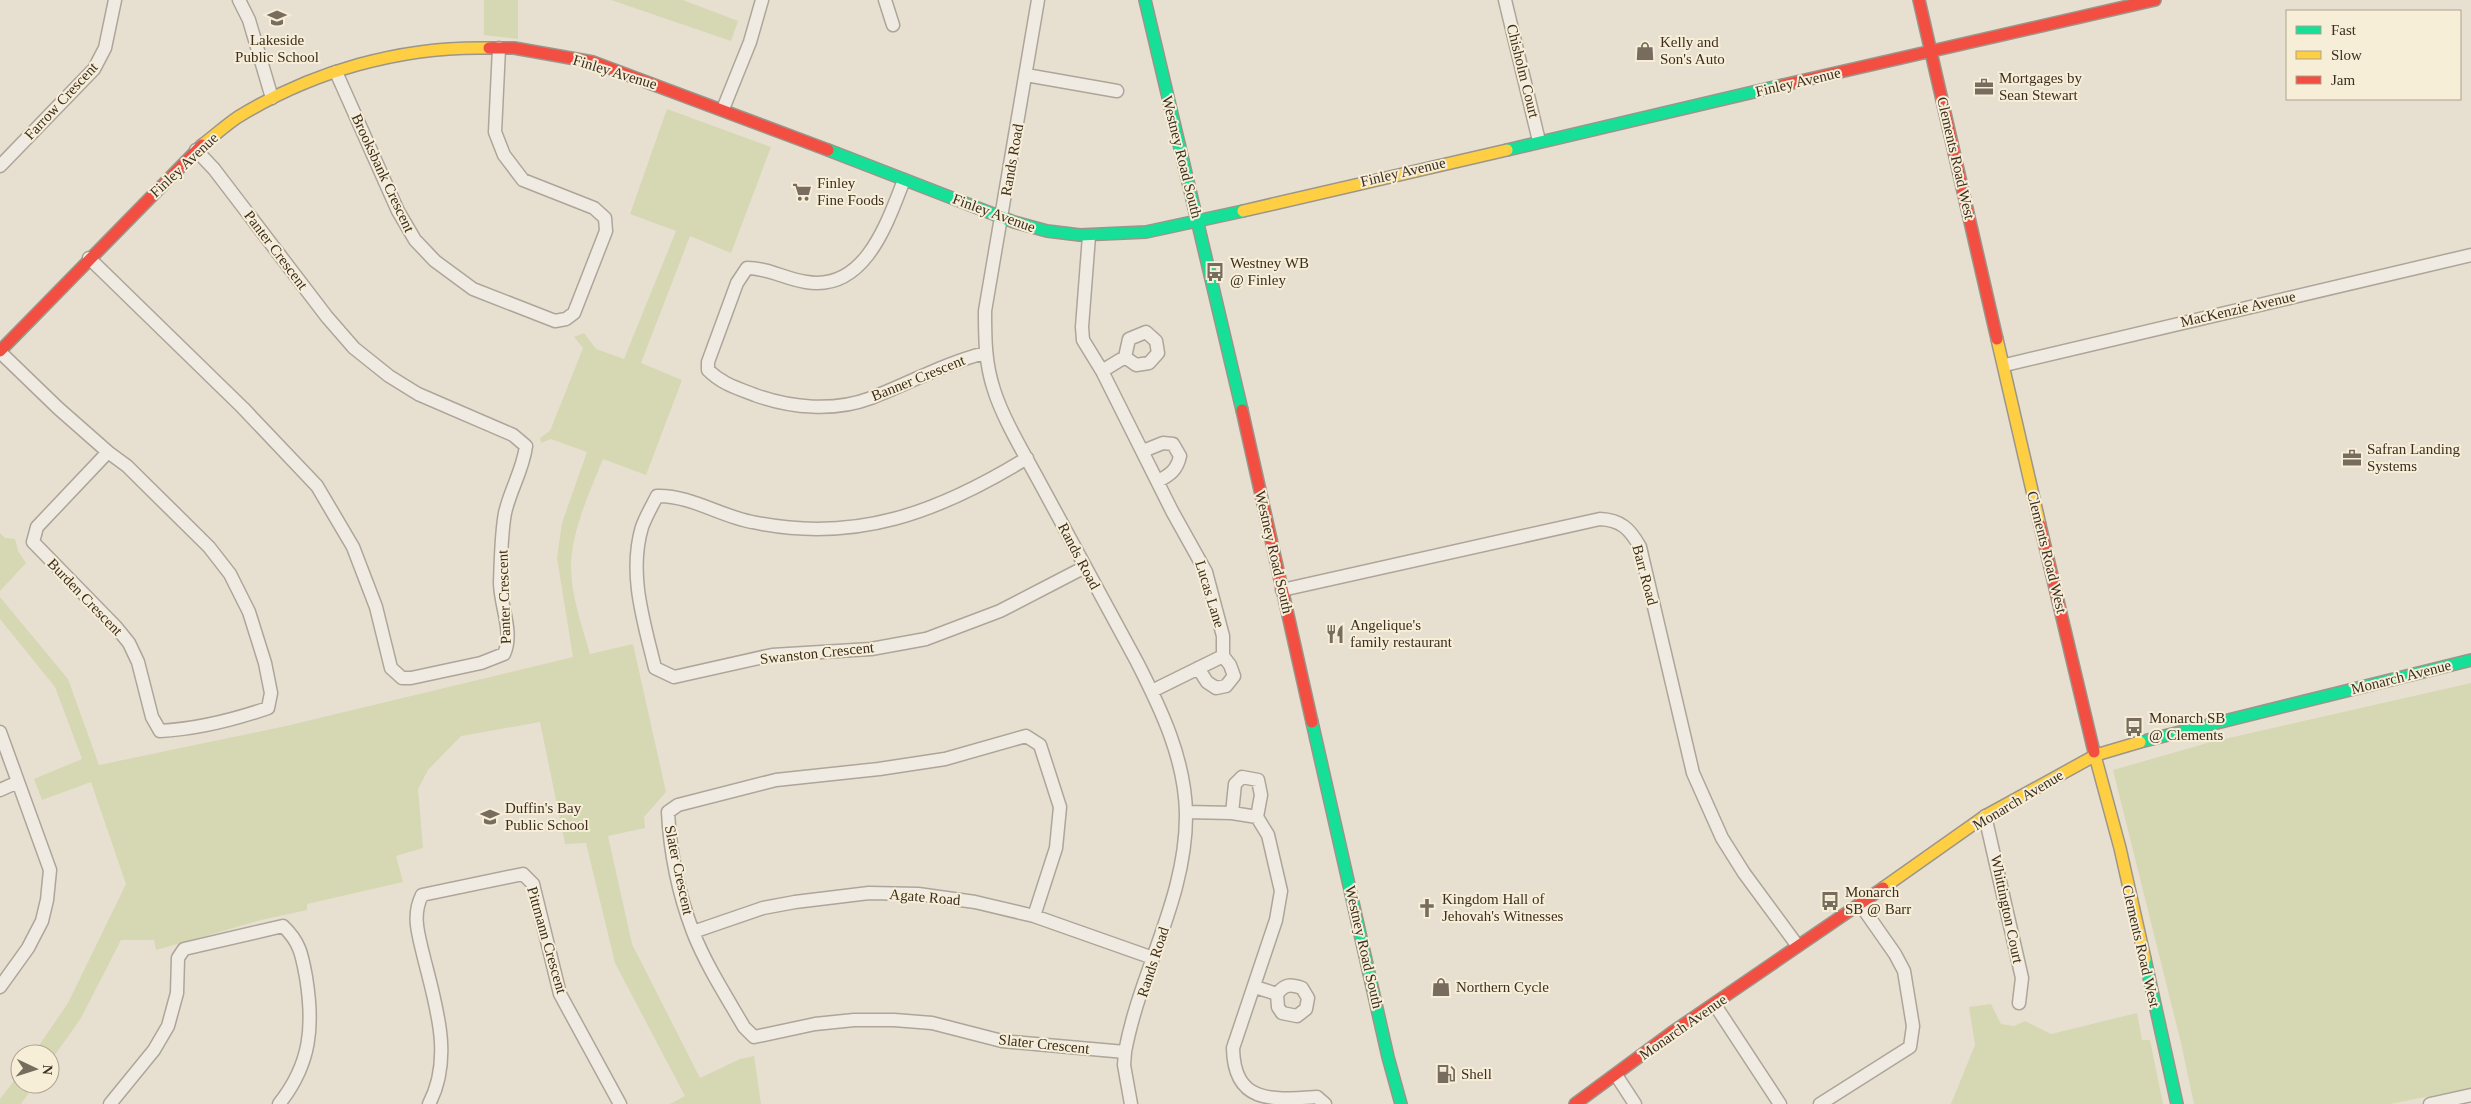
<svg xmlns="http://www.w3.org/2000/svg" width="2471" height="1104" font-family="Georgia,serif">
	<style>
		.green { fill: #d6d7b3 }
		.lines { fill: none; stroke-linecap: round; stroke-linejoin: round }
		.street-casing { stroke: #ada599; stroke-width: 15 }
		.fast-casing { stroke: #9c958a; stroke-width: 14 }
		.slow-casing { stroke: #9c958a; stroke-width: 14 }
		.jam-casing { stroke: #9c958a; stroke-width: 14 }
		.street { stroke: #efebe3; stroke-width: 12 }
		.fast { stroke: #16e098; stroke-width: 11 }
		.slow { stroke: #ffcf43; stroke-width: 11 }
		.jam { stroke: #f24e42; stroke-width: 11 }
		.labels { text-anchor: middle; dominant-baseline: central; stroke-width: 4; stroke-linejoin: round; paint-order: stroke }
		.poi-label { font-size: 15px; fill: #3d2e20; stroke: #f7eed8; text-anchor: start }
		.street-label { font-size: 15px; fill: #3d2e20; stroke: #f7eed8 }
	</style>
	<rect width="100%" height="100%" fill="#e7e0d1"/>
	<path class="green" d="M484,0H518V39L484,35Z
		M611,0H683L738,21L731,41Z
		M667,109L771,147L731,253L690,236L641,363L682,380L646,475L603,459C590,491 571,532 571,567C571,595 582,626 590,654L633,644L666,792L644,817L645,828L608,836L632,944L700,1078L740,1059L754,1056L761,1104H670L685,1096L615,963L586,843L565,844L540,722L461,736L428,770L418,789L423,848L396,856L403,882L307,904V910L261,920L156,950L154,940H121L81,1018L50,1062V1054H33L68,1003L126,884L91,782L42,800L34,779L82,759L55,687L0,619V597L68,679L99,765L286,726L573,657L557,558L562,523L587,452L551,439L541,443L540,438L550,431L583,348L574,337L584,333L596,349L624,359L676,231L630,214Z
		M0,533L5,538L15,539L18,551L26,563L0,591Z
		M2471,683V1088L2390,1104H2194L2181,1043L2113,770L2211,742Z
		M1991,1004L2001,1024L2014,1026L2025,1021L2051,1034L2137,1013L2142,1040H2150L2163,1104H1951L1975,1045L1969,1007Z
		M20,1073V1084H35L21,1104H0V1099Z"/>
	<g class="lines">
		<g class="street-casing">
			<path id="street" d="M239,0L249,20L272,98
				M885,0L893,25
				M1038,0L985,311C985,338 985,363 994,390C1003,419 1025,455 1040,483C1072,543 1105,602 1137,662C1161,709 1185,759 1186,813C1187,898 1140,970 1125,1052L1124,1065L1131,1104
				M1505,0L1539,141
				M336,72L398,211L415,240L435,261L473,289L555,321L566,319L574,313L606,231L605,218L594,208L523,180L504,155L495,132L499,48
				M1026,75L1117,91
				M723,109L750,42L762,0
				M0,166L94,69L105,48L115,0
				M904,180C887,223 865,292 806,282C785,279 769,268 747,268L737,283L708,362V370C722,384 737,388 755,395C791,408 834,412 871,398C910,383 945,363 985,353
				M1089,236L1082,327L1083,340L1102,371L1172,511L1206,572L1223,636V656L1230,665L1234,676L1226,686L1216,688L1207,682L1198,668
				M89,258L243,408L317,486L353,547L376,607L391,668L402,678H411L481,663L504,654C514,632 500,606 500,582C501,559 501,535 505,513C510,490 523,470 526,446L513,435L418,394L389,376L354,348L327,317L214,169L196,150
				M1146,332L1156,341L1158,353L1149,363L1136,365L1125,357L1129,339Z
				M0,352L58,408L108,452
				M2005,365L2471,255
				M1102,371L1125,357
				M1143,451L1163,443L1173,444L1180,456C1177,470 1170,475 1158,481
				M108,452L127,466L209,547L230,574L249,612L265,663L271,693L268,708C233,720 197,729 160,731L152,717L138,662L129,643L116,627L33,542L37,527Z
				M1027,458C939,512 856,544 752,522C720,516 690,495 657,496C652,506 646,516 642,527C628,574 644,622 655,668L674,677L772,655L871,649L926,639L1000,611L1085,567
				M1282,590L1600,519C1621,520 1630,529 1640,547L1693,773L1722,838L1744,873L1797,945
				M1152,691L1223,656
				M0,732L50,870L47,900L42,921L28,948L0,987
				M0,790L18,782
				M1186,812L1232,813L1257,817
				M1232,813L1235,784L1242,777L1258,780L1261,795L1257,817L1268,835L1281,891L1276,920L1233,1048C1234,1104 1272,1100 1317,1097L1325,1104
				M1985,816L2022,978L2019,1003
				M1034,916L1056,848L1060,807L1040,745L1026,736L945,759L879,769L776,780L678,805L668,812C670,851 679,895 693,932C706,965 726,996 744,1027L754,1037L815,1024L854,1020H894L932,1023L1002,1041L1125,1052
				M693,932L763,908L795,902L869,893L918,894L975,902L1034,916L1153,958
				M1255,987L1277,994L1278,1007L1282,1013L1297,1016L1306,1009L1308,998L1302,988C1290,984 1285,984 1277,994
				M1715,1005L1780,1104
				M1616,1075L1635,1104
				M110,1104L154,1050L168,1026L177,993L178,958L184,949L283,926C300,942 302,955 306,977C314,1026 311,1064 279,1104
				M429,1104C454,1057 435,1003 423,954C418,933 412,915 422,895L523,874L533,884L560,994L620,1104
				M1820,1104L1910,1047L1913,1026L1904,971L1895,954L1860,904
				M2430,1104L2471,1095"/>
		</g>
		<g class="fast-casing">
			<path id="fast" d="M1145,0L1242,410
				M828,150L1014,222L1047,231L1080,235L1146,232L1243,211
				M1507,150L1783,85
				M1312,722L1388,1057L1401,1104
				M2140,742L2471,660
				M2145,959L2177,1104"/>
		</g>
		<g class="slow-casing">
			<path id="slow" d="M202,145C214,136 226,125 238,117C313,71 401,46 489,48
				M1243,211L1507,150
				M1997,339L2040,525
				M2094,752L2120,848L2145,959
				M1883,888L1985,816L2096,755L2140,742"/>
		</g>
		<g class="jam-casing">
			<path id="jam" d="M1919,0L1997,339
				M489,48H514L593,62L828,150
				M1783,85L2155,0
				M0,351L202,145
				M1242,410L1312,722
				M2040,525L2094,752
				M1575,1104L1674,1031L1883,888"/>
		</g>
		<use href="#street" class="street"/>
		<use href="#fast" class="fast"/>
		<use href="#slow" class="slow"/>
		<use href="#jam" class="jam"/>
	</g>
	<defs>
		<g id="school-bare" transform="scale(1.5)"><path d="M0-5L7-2L0 1L-7-2ZM-4 1L0 2.5L4 1V4Q0 6-4 4Z" fill="#786c5e" stroke="#f7eed8" stroke-width="2.5" paint-order="stroke"/></g>
		<g id="shop-bare" transform="scale(1.5)"><path d="M-5-2.5h2.3a2.7 3.5 0 0 1 5.4 0H5L5.5 6h-11ZM-1.5-2.5h3a1.5 2.3 0 0 0-3 0Z" fill="#786c5e" stroke="#f7eed8" stroke-width="2.5" paint-order="stroke"/></g>
		<g id="office-bare" transform="scale(1.5)"><path d="M-6-3h4V-5.5h4V-3h4V5H-6ZM-1-4.5V-3h2v-1.5ZM-6 0V1H6V0Z" fill="#786c5e" stroke="#f7eed8" stroke-width="2.5" paint-order="stroke"/></g>
		<g id="supermarket-bare" transform="scale(1.5)"><path d="M-6-5.5h2.5l.6 2H6L4.5 2H-2.5L-4.4-4H-6ZM-1.5 3.2a1.3 1.3 0 1 0 .1 0ZM3 3.2a1.3 1.3 0 1 0 .1 0Z" fill="#786c5e" stroke="#f7eed8" stroke-width="2.5" paint-order="stroke"/></g>
		<g id="bus-bare" transform="scale(1.5)"><path d="M-5-6H5V4H4V6H2V4H-2V6H-4V4H-5ZM-3.5-4V0h7V-4ZM-3.5 1.2v1.5H-2V1.2ZM2 1.2v1.5H3.5V1.2Z" fill="#786c5e" stroke="#f7eed8" stroke-width="2.5" paint-order="stroke"/></g>
		<g id="restaurant-bare" transform="scale(1.5)"><path d="M-5-6h1v4h1v-4h1v4h1v-4h1v5L-1.5 .5V6h-2V.5L-5-1ZM5-6V6H3V1.5H1.5Q1.5-4 5-6Z" fill="#786c5e" stroke="#f7eed8" stroke-width="2.5" paint-order="stroke"/></g>
		<g id="church-bare" transform="scale(1.5)"><path d="M-1.2-6h2.4v3.5h3.3v2.4h-3.3V6h-2.4V-.1h-3.3v-2.4h3.3Z" fill="#786c5e" stroke="#f7eed8" stroke-width="2.5" paint-order="stroke"/></g>
		<g id="fuel-bare" transform="scale(1.5)"><path d="M-5.5-6h7V0h2V4h1.3V-2.5L3-4.5l.8-.8L6-3V5H2.5V1h-1V6h-7ZM-4.2-4.7v3.2H.2V-4.7Z" fill="#786c5e" stroke="#f7eed8" stroke-width="2.5" paint-order="stroke"/></g>
	</defs>
	<g fill-rule="evenodd">
		<use href="#school-bare" x="277" y="18"/>
		<use href="#shop-bare" x="1645" y="51"/>
		<use href="#office-bare" x="1984" y="87"/>
		<use href="#supermarket-bare" x="802" y="192"/>
		<use href="#bus-bare" x="1215" y="272"/>
		<use href="#office-bare" x="2352" y="458"/>
		<use href="#restaurant-bare" x="1335" y="634"/>
		<use href="#bus-bare" x="2134" y="727"/>
		<use href="#school-bare" x="490" y="817"/>
		<use href="#bus-bare" x="1830" y="901"/>
		<use href="#church-bare" x="1427" y="908"/>
		<use href="#shop-bare" x="1441" y="987"/>
		<use href="#fuel-bare" x="1446" y="1074"/>
	</g>
	<g class="labels">
		<g class="poi-label">
			<text x="277" y="40" text-anchor="middle">Lakeside<tspan x="277" dy="17">Public School</tspan></text>
			<text x="1660" y="42">Kelly and<tspan x="1660" dy="17">Son's Auto</tspan></text>
			<text x="1999" y="78">Mortgages by<tspan x="1999" dy="17">Sean Stewart</tspan></text>
			<text x="817" y="183">Finley<tspan x="817" dy="17">Fine Foods</tspan></text>
			<text x="1230" y="263">Westney WB<tspan x="1230" dy="17">@ Finley</tspan></text>
			<text x="2367" y="449">Safran Landing<tspan x="2367" dy="17">Systems</tspan></text>
			<text x="1350" y="625">Angelique's<tspan x="1350" dy="17">family restaurant</tspan></text>
			<text x="2149" y="718">Monarch SB<tspan x="2149" dy="17">@ Clements</tspan></text>
			<text x="505" y="808">Duffin's Bay<tspan x="505" dy="17">Public School</tspan></text>
			<text x="1845" y="892">Monarch<tspan x="1845" dy="17">SB @ Barr</tspan></text>
			<text x="1442" y="899">Kingdom Hall of<tspan x="1442" dy="17">Jehovah's Witnesses</tspan></text>
			<text x="1456" y="987">Northern Cycle</text>
			<text x="1461" y="1074">Shell</text>
		</g>
		<g class="street-label">
			<text transform="translate(1523 71) rotate(76)">Chisholm Court</text>
			<text transform="translate(615 72) rotate(17)">Finley Avenue</text>
			<text transform="translate(1798 82) rotate(-13)">Finley Avenue</text>
			<text transform="translate(61 101) rotate(-47)">Farrow Crescent</text>
			<text transform="translate(1182 157) rotate(76)">Westney Road South</text>
			<text transform="translate(1956 158) rotate(77)">Clements Road West</text>
			<text transform="translate(1012 160) rotate(-80)">Rands Road</text>
			<text transform="translate(184 165) rotate(-43)">Finley Avenue</text>
			<text transform="translate(1403 172) rotate(-13)">Finley Avenue</text>
			<text transform="translate(383 173) rotate(65)">Brooksbank Crescent</text>
			<text transform="translate(994 213) rotate(20)">Finley Avenue</text>
			<text transform="translate(276 250) rotate(53)">Panter Crescent</text>
			<text transform="translate(2238 309) rotate(-13)">MacKenzie Avenue</text>
			<text transform="translate(918 378) rotate(-22)">Banner Crescent</text>
			<text transform="translate(1274 552) rotate(77)">Westney Road South</text>
			<text transform="translate(2047 552) rotate(76)">Clements Road West</text>
			<text transform="translate(1079 556) rotate(62)">Rands Road</text>
			<text transform="translate(1645 575) rotate(75)">Barr Road</text>
			<text transform="translate(1210 594) rotate(73)">Lucas Lane</text>
			<text transform="translate(85 597) rotate(46)">Burden Crescent</text>
			<text transform="translate(504 597) rotate(-92)">Panter Crescent</text>
			<text transform="translate(817 653) rotate(-6)">Swanston Crescent</text>
			<text transform="translate(2401 677) rotate(-14)">Monarch Avenue</text>
			<text transform="translate(2018 800) rotate(-31)">Monarch Avenue</text>
			<text transform="translate(679 870) rotate(78)">Slater Crescent</text>
			<text transform="translate(925 897) rotate(5)">Agate Road</text>
			<text transform="translate(2007 909) rotate(78)">Whittington Court</text>
			<text transform="translate(547 940) rotate(74)">Pittmann Crescent</text>
			<text transform="translate(2141 946) rotate(77)">Clements Road West</text>
			<text transform="translate(1364 947) rotate(77)">Westney Road South</text>
			<text transform="translate(1153 962) rotate(-72)">Rands Road</text>
			<text transform="translate(1683 1027) rotate(-35)">Monarch Avenue</text>
			<text transform="translate(1044 1044) rotate(6)">Slater Crescent</text>
		</g>
	</g>
	<rect x="2286" y="10" width="175" height="90" fill="#f7eed8" stroke="#ada18e"/>
	<rect x="2296" y="26" width="25" height="8" fill="#16e098" stroke="#ada18e"/>
	<text x="2331" y="35" font-size="15" fill="#3d2e20">Fast</text>
	<rect x="2296" y="51" width="25" height="8" fill="#ffcf43" stroke="#ada18e"/>
	<text x="2331" y="60" font-size="15" fill="#3d2e20">Slow</text>
	<rect x="2296" y="76" width="25" height="8" fill="#f24e42" stroke="#ada18e"/>
	<text x="2331" y="85" font-size="15" fill="#3d2e20">Jam</text>
	<g transform="translate(35 1069) rotate(94)"><circle r="24" fill="#f7eed8" stroke="#ada18e"/>
	<path d="M0-4L9 19L0 12L-9 19Z" fill="#786c5e"/>
	<text y="-8" font-size="14" font-weight="bold" text-anchor="middle" fill="#3d2e20">N</text>
	</g>
</svg>
